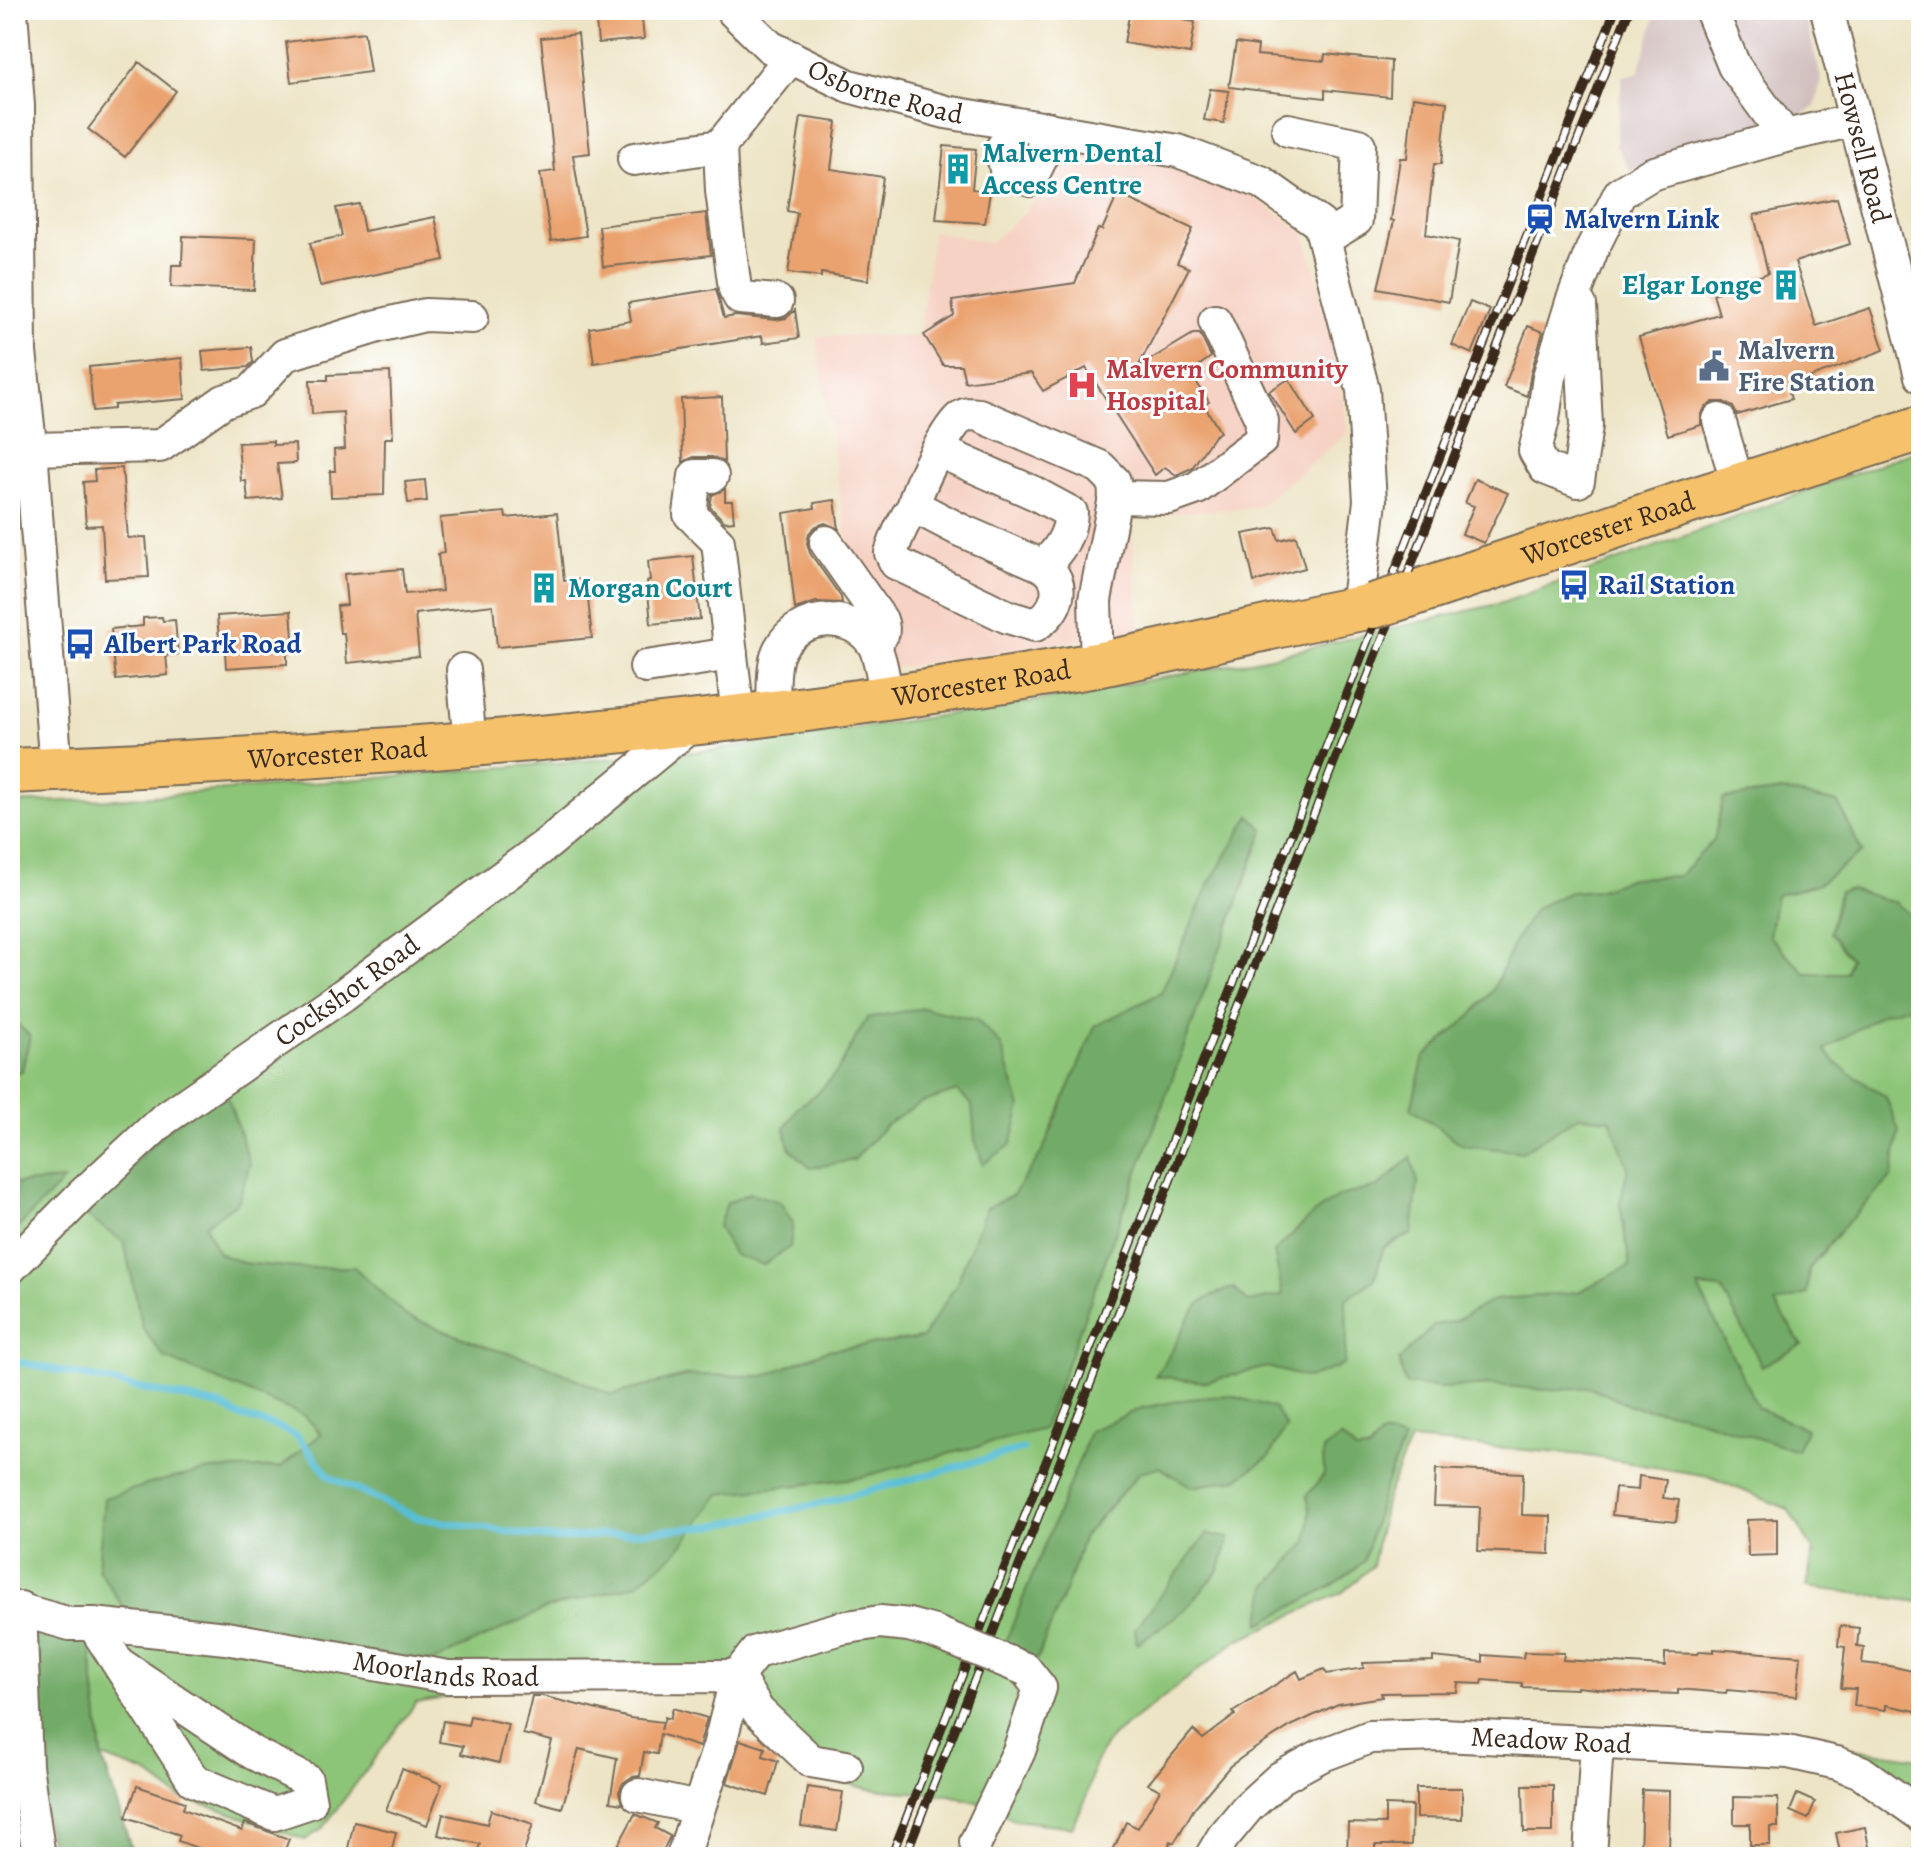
<svg xmlns="http://www.w3.org/2000/svg" width="1931" height="1867" font-family="Alegreya,serif">
	<style>
		.built { fill: #f6d2c4 }
		.industrial { fill: #d1bfbe }
		.green { fill: #8dc578; stroke: #64784b; stroke-width: 2 }
		.forest { fill: #72aa68; stroke: #566a43; stroke-width: 2 }
		.lines { fill: none; stroke-linecap: round; stroke-linejoin: round }
		.stream { stroke: #57bdd5; stroke-width: 7 }
		.building { fill: #eaa26e }
		.minor-casing { stroke: #796b58; stroke-width: 36 }
		.highway-casing { stroke: #796b58; stroke-width: 48 }
		.minor { stroke: #fff; stroke-width: 32 }
		.highway { stroke: #f5c16b; stroke-width: 44 }
		.rail-casing { stroke: #3b2a1e; stroke-width: 9 }
		.rail { stroke: #fff; stroke-width: 6; stroke-dasharray: 18; stroke-linecap: butt }
		.minor-bridge-casing { stroke: #796b58; stroke-width: 36; stroke-linecap: butt }
		.highway-bridge-casing { stroke: #796b58; stroke-width: 48; stroke-linecap: butt }
		.minor-bridge { stroke: #fff; stroke-width: 32 }
		.highway-bridge { stroke: #f5c16b; stroke-width: 44 }
		.labels { text-anchor: middle; dominant-baseline: central; stroke-width: 6; stroke-linejoin: round; paint-order: stroke }
		.street-label { font-size: 28px; fill: #3b2a1e; stroke: #fff }
		.culture-label { font-size: 28px; font-weight: bold; fill: #0d838f; stroke: #fff; text-anchor: start }
		.transit-label { font-size: 28px; font-weight: bold; fill: #164399; stroke: #fff; text-anchor: start }
		.service-label { font-size: 28px; font-weight: bold; fill: #4e5e75; stroke: #fff; text-anchor: start }
		.health-label { font-size: 28px; font-weight: bold; fill: #be3a42; stroke: #fff; text-anchor: start }
	</style>
	<rect width="100%" height="100%" fill="#fff"/>
	<filter id="ink" filterUnits="userSpaceOnUse"><feTurbulence type="fractalNoise" baseFrequency=".0125" numOctaves="2"/><feDisplacementMap in="SourceGraphic" scale="16" xChannelSelector="R" yChannelSelector="G"/><feConvolveMatrix kernelMatrix="1 2 1 2 8 2 1 2 1" color-interpolation-filters="sRGB"/></filter>
	<filter id="wash" filterUnits="userSpaceOnUse"><feTurbulence type="fractalNoise" baseFrequency=".006" numOctaves="4" result="noise"/><feDisplacementMap in="SourceGraphic" scale="32" xChannelSelector="R" yChannelSelector="G"/><feGaussianBlur stdDeviation="1.8" result="paint"/><feColorMatrix in="noise" values="0 0 0 0 0 0 0 0 0 0 0 0 0 0 0 0 0 1.4 0 .05"/><feComposite in="paint" operator="in"/></filter>
	<g filter="url(#wash)">
		<rect width="100%" height="100%" fill="#ede4c5"/>
		<path class="built" d="M1068,151L1182,169L1250,195L1304,231L1331,328L1348,433L1258,507L1131,516L1139,631L867,672L816,336H919L933,231L990,243L1025,212Z"/>
		<path class="industrial" d="M1657,10H1804L1821,79L1815,107L1793,120L1630,170L1616,146L1622,77L1639,72Z"/>
		<path class="green" d="M1921,449V1602L1807,1587L1813,1550L1788,1509L1708,1476L1582,1455L1410,1440L1386,1498L1372,1566L1343,1592L1236,1641L1109,1739L1094,1765L1086,1799L1072,1827L1014,1820L984,1804L949,1795L868,1789L799,1770L745,1713L708,1684L487,1690L416,1703L322,1829L305,1840L228,1812L178,1797L146,1773L102,1757L89,1634L10,1594V803L116,799L715,750L1042,700L1261,659L1502,603Z
			M1812,1743L1921,1759V1799Z"/>
		<path class="forest" d="M1782,791L1838,803L1862,852L1817,885L1776,895L1769,936L1805,973H1846L1850,959L1830,933L1839,892L1851,889L1896,903L1921,925V1004L1883,1013L1825,1050L1838,1065L1886,1097L1899,1131L1892,1177L1843,1227L1809,1269L1807,1294L1775,1304L1802,1345L1762,1366L1722,1289L1698,1287L1758,1408L1806,1429L1797,1451L1683,1414L1630,1406L1591,1387L1546,1390L1494,1385L1442,1388L1405,1384L1399,1360L1434,1325L1455,1321L1494,1300L1578,1292L1630,1266L1620,1204L1628,1167L1610,1119L1579,1116L1522,1152L1463,1145L1411,1108L1424,1057L1472,1015L1493,990L1514,942L1536,908L1570,892L1597,890L1631,878L1679,876L1714,840L1723,799Z
			M1250,815L1264,830L1043,1429L857,1478L720,1494L676,1553L635,1585L548,1608L432,1662L259,1635L125,1610L98,1569L104,1498L160,1481L210,1470L281,1467L321,1434L305,1416L165,1358L143,1329L124,1242L86,1216L165,1131L224,1087L250,1164L238,1202L205,1225L218,1253L243,1263L297,1268L354,1267L406,1316L487,1347L539,1362L612,1395L688,1375L764,1376L827,1350L922,1338L956,1285L986,1208L1013,1195L1042,1152L1095,1026L1161,993L1209,884Z
			M923,1008L977,1020L1001,1045L1021,1107L1011,1145L983,1164L975,1140L972,1105L957,1091L921,1103L886,1125L854,1160L810,1168L789,1147L785,1128L798,1107L818,1093L837,1072L867,1018Z
			M10,1017L30,1036L22,1071L10,1074Z
			M1411,1157L1418,1182L1412,1234L1384,1247L1374,1280L1346,1299L1347,1334L1344,1365L1308,1378L1267,1367L1205,1382L1155,1376C1162,1365 1171,1355 1176,1343C1193,1311 1195,1298 1233,1288L1248,1302L1283,1295L1274,1252L1313,1214L1339,1196L1378,1187Z
			M64,1180L10,1236V1184Z
			M750,1193L780,1202L793,1223L790,1247L763,1265L734,1255L718,1227L727,1203Z
			M1229,1395L1274,1408L1286,1427L1269,1457L1237,1479L1192,1487L1159,1467L1140,1472L1084,1536L1066,1589L1037,1659L1003,1648L1082,1453L1089,1431L1142,1408L1189,1399Z
			M1382,1434L1404,1440L1382,1494L1364,1561L1339,1582L1260,1624L1267,1587L1307,1542L1310,1512L1307,1496L1324,1475L1323,1450L1341,1437L1356,1451L1369,1450Z
			M1207,1534L1229,1538L1220,1569L1187,1608L1137,1644L1135,1629Z
			M28,1618L89,1634L102,1757L134,1857H53L39,1785Z"/>
		<g class="lines">
			<path class="stream" d="M10,1360L222,1406L238,1416L278,1427L298,1437L330,1477L418,1518L555,1539L712,1526L823,1503L1023,1449"/>
		</g>
		<g id="blocks">
			<path class="building" d="M595,10H641L644,39L598,43Z
				M1130,10H1155L1184,15L1183,20L1195,22L1190,54L1124,43Z
				M364,32L370,72L291,82L286,42Z
				M578,34L590,153L573,155L586,236L551,241L540,173L555,171L541,38Z
				M1236,43L1258,46L1257,55L1324,61L1325,54L1391,61L1390,97L1325,90V98L1229,87Z
				M139,62L176,91L125,157L88,129Z
				M1210,89L1229,91L1224,123L1204,120Z
				M1413,97L1447,102L1441,164H1434L1426,234L1459,241L1449,302L1378,288L1394,221L1391,220L1400,158H1407Z
				M801,117L837,122L831,169L883,177L868,280L821,273V277L788,273L797,213L787,211Z
				M944,146L976,149L972,189L990,192L985,223L936,220Z
				M1118,194L1193,229L1177,263L1189,268L1138,367L1193,334H1200L1211,357L1190,372L1209,402L1204,405L1220,432L1214,436L1192,468L1176,475L1165,467L1155,475L1086,368L1043,391L1031,373L965,382L961,365H943L924,335L954,316L952,301L1075,283L1098,229L1102,230Z
				M1837,198L1850,244L1795,262L1816,326L1870,308L1884,350L1787,386L1791,399L1737,415L1733,407L1724,402H1713L1705,408L1701,415V425L1668,435L1639,337L1719,314L1713,294L1768,273L1754,215Z
				M359,204L364,231L435,217L444,260L320,286L310,243L342,236L336,208Z
				M706,213L711,255L603,267L599,226Z
				M183,236L256,239L254,290L171,287L172,265H182Z
				M716,289L724,318L735,316L776,320L786,318L795,310L799,338L763,343L762,336L594,363L589,328L631,321L628,303Z
				M1470,302L1490,310L1472,354L1452,345Z
				M1528,326L1543,332L1531,372L1527,396L1504,387Z
				M251,347L253,362L248,367L204,371L202,351Z
				M182,358L185,399L114,405V409L93,411L89,367Z
				M390,372L393,438H385L384,495L331,497L330,471H335L334,450L345,449L343,412L312,414L310,380H328V375Z
				M1289,379L1315,420L1296,434L1269,391Z
				M722,397L724,462L712,457H694L683,462L681,399Z
				M273,441V445L295,444L296,463L277,464L282,498L248,501L246,481H241L238,443Z
				M122,468L128,538L146,537L149,577L105,579L102,525L86,526L83,482L95,481L94,470Z
				M1475,479L1508,493L1484,543L1462,534L1474,506L1465,503Z
				M425,480L427,501L408,503L405,482Z
				M725,489V501H732L734,521L725,522L710,507L712,495Z
				M835,500L839,529L825,523L816,526L809,533L807,543L810,553L841,597L842,603L816,602L795,609L784,513L815,508L814,503Z
				M505,512L506,518L557,513L564,581L586,579L592,638L497,647L493,605L415,614L419,656L347,663L344,633H340L337,606L347,605L344,574L402,569L405,594L442,591L438,554L444,553L440,518Z
				M1275,528L1279,540L1296,536L1305,568L1254,582L1243,534Z
				M693,556L700,619L651,624L647,581L650,580L648,561Z
				M291,611L294,651H287V664L226,668L225,651H220L217,616Z
				M162,617L163,621L175,620L178,654L166,655L168,675L116,680L111,629L143,626V618Z
				M1436,1469L1523,1473L1522,1515L1551,1516L1550,1554L1478,1551L1480,1507L1434,1506Z
				M1639,1476L1666,1480L1663,1498L1679,1500L1676,1522L1612,1515L1615,1488L1638,1490Z
				M1777,1519V1555L1748,1556L1747,1520Z
				M1840,1626L1859,1628L1857,1646L1864,1647L1862,1663L1890,1666L1921,1673V1712L1886,1705V1710L1854,1706L1856,1689L1841,1688L1845,1647L1838,1646Z
				M1714,1649L1801,1656L1797,1696L1727,1690L1726,1693L1678,1689V1694L1628,1692L1577,1687V1689L1522,1687V1683L1483,1680L1482,1684L1458,1683L1457,1692L1381,1693L1382,1697L1338,1704L1291,1726L1251,1751L1230,1766L1195,1807L1174,1843L1171,1841L1163,1857H1110L1126,1822L1138,1828L1160,1790L1148,1784L1193,1730L1203,1739L1235,1715L1233,1712L1297,1671L1301,1679L1324,1669L1327,1674L1364,1668L1363,1663L1433,1661V1657L1483,1662V1655L1523,1658L1524,1652L1564,1653L1563,1660L1665,1666V1653L1698,1654L1700,1651L1714,1652Z
				M532,1696H542L630,1718L663,1722L661,1730L665,1717L670,1719L673,1708L707,1718L699,1747L660,1734L657,1754L644,1752L640,1776L632,1777L623,1783L619,1792L622,1804L610,1802L617,1758L579,1749L562,1808L536,1801L552,1741L523,1734Z
				M470,1716L508,1724L499,1763L461,1754L463,1746L439,1742L443,1721L468,1725Z
				M740,1740L765,1748L763,1756L778,1761L768,1796L727,1783Z
				M402,1769L442,1784L427,1825L386,1810Z
				M1523,1785H1553V1832H1524Z
				M137,1786L185,1802L183,1809L242,1831L245,1823L289,1839L282,1857H248L226,1849L222,1857L178,1841L180,1835L126,1817Z
				M807,1787L843,1792L837,1831L801,1826Z
				M1416,1788H1462V1819L1416,1818Z
				M1642,1790L1670,1791L1669,1857H1640Z
				M1797,1794L1815,1802L1808,1819L1790,1811Z
				M1734,1797L1778,1798V1827H1770V1845H1750V1824H1734Z
				M1385,1805L1412,1806L1411,1845H1375V1855L1373,1857H1347L1348,1823L1385,1824Z
				M491,1810L533,1824L522,1857H476L480,1844L438,1835L443,1814L487,1824Z
				M635,1814L658,1823L655,1828L670,1836L660,1857H630L616,1849Z
				M354,1822L396,1832L390,1857H346Z
				M1865,1827L1871,1857H1841L1836,1833Z"/>
		</g>
	</g>
	<g filter="url(#ink)">
		<use href="#blocks" fill-opacity="0" stroke="#796b58" stroke-width="2"/>
		<g class="lines">
			<g class="minor-casing">
				<g id="minor">
					<path d="M11,10L18,106L20,352L32,463L56,769"/>
					<path id="s1" d="M732,10L770,47L849,86L946,112L1178,151L1261,182L1320,224L1363,390L1370,501L1357,609"/>
					<path d="M1711,10L1734,66L1785,136"/>
					<path id="s2" d="M1827,10L1921,376"/>
					<path d="M1288,130L1359,145L1356,220L1326,238"/>
					<path d="M720,146L722,191L735,289L740,298L777,301"/>
					<path d="M1002,148L1006,170L1030,180L1040,160L1047,128"/>
					<path d="M634,159L720,146L791,57"/>
					<path d="M1572,302L1549,377L1543,419L1535,451L1545,468L1578,481L1586,426L1580,305L1572,302L1593,247L1620,193L1651,174L1785,136L1855,120"/>
					<path d="M1719,420L1738,485"/>
					<path d="M942,445L946,454L1034,493L1071,513C1070,535 1059,551 1043,566L960,530L914,506C916,489 947,427 961,417C967,413 971,414 979,415L1100,467L1114,481L1115,497L1095,600L1097,665"/>
					<path d="M31,449L160,446L224,401L251,392L285,355L378,326L425,315L472,317"/>
					<path d="M712,476H695L690,514L718,542L738,716"/>
					<path d="M1115,497L1169,498L1197,488L1261,440L1262,421L1215,321"/>
					<path d="M914,506C903,521 897,535 891,553L896,563L1008,617L1035,625C1058,612 1068,581 1043,566"/>
					<path d="M826,542L881,620C885,631 883,636 874,643"/>
					<path d="M646,667L731,654"/>
					<path d="M463,670L470,743"/>
					<path d="M773,712C774,695 772,672 777,656C791,615 848,608 872,642C880,652 884,683 887,697"/>
					<path id="s3" d="M10,1268L81,1196L164,1119L343,995L547,844L695,722"/>
					<path id="s4" d="M10,1607L70,1624H93L226,1638L448,1677L737,1676L758,1711L811,1761L846,1767"/>
					<path d="M20,1608L26,1766L39,1857"/>
					<path d="M93,1624L193,1780L274,1814L310,1802L306,1780L253,1753L121,1665"/>
					<path d="M638,1795L698,1808"/>
					<path d="M976,1842L1019,1751L1040,1688L1025,1669"/>
					<path d="M683,1856L719,1747L737,1676L756,1652L841,1628L880,1622L909,1625L934,1632"/>
					<path id="s5" d="M1211,1857L1223,1837L1248,1807L1280,1778L1320,1756L1370,1737L1442,1735L1788,1752L1837,1763L1861,1772L1921,1815"/>
					<path d="M1590,1857L1597,1743"/>
				</g>
			</g>
			<g class="highway-casing">
				<g id="highway">
					<path id="s6" d="M1409,595L1678,505L1921,428"/>
					<path id="s7" d="M10,771C325,758 641,737 953,688C1000,681 1048,673 1096,665C1189,647 1280,623 1373,606"/>
				</g>
			</g>
			<use href="#minor" class="minor"/>
			<use href="#highway" class="highway"/>
			<g class="rail-casing">
				<path id="rail" d="M891,1857L1615,10
					M905,1857L1629,10"/>
			</g>
			<use href="#rail" class="rail"/>
			<g class="minor-bridge-casing">
				<path id="minor-bridge" d="M934,1632L1025,1669"/>
			</g>
			<g class="highway-bridge-casing">
				<path id="highway-bridge" d="M1373,606L1409,595"/>
			</g>
			<use href="#minor-bridge" class="minor-bridge"/>
			<use href="#highway-bridge" class="highway-bridge"/>
		</g>
	</g>
	<defs>
		<g id="building-bare" transform="scale(2.4)"><path d="M-4-6H4V6H1V3H-1V6H-4ZM-2.5-4.3h1.7v1.8h-1.7ZM.8-4.3h1.7v1.8H.8ZM-2.5-1h1.7V.8h-1.7ZM.8-1h1.7V.8H.8Z" fill="#0f9aa8" stroke="#fff" stroke-width="2.5" paint-order="stroke"/></g>
		<g id="station-bare" transform="scale(2.4)"><path d="M-3-6H3Q5-6 5-4V2Q5 4 3 4L4.5 6H3L1.5 4h-3L-3 6H-4.5L-3 4Q-5 4-5 2V-4Q-5-6-3-6ZM-3.5-4v3h7v-3ZM-3.5 1v1.5H-2V1ZM2 1v1.5H3.5V1Z" fill="#1a4fb4" stroke="#fff" stroke-width="2.5" paint-order="stroke"/></g>
		<g id="civic-bare" transform="scale(2.4)"><path d="M-.6-6.5H3V-4.5H.6V-3L4-1V1h2V6H-6V1h2V-1L-.6-3ZM-1.2 2.5V6h2.4V2.5Z" fill="#5c6f8a" stroke="#fff" stroke-width="2.5" paint-order="stroke"/></g>
		<g id="hospital-bare" transform="scale(2.4)"><path d="M-5-5h3v3.5h4V-5h3V5h-3V1.5h-4V5h-3Z" fill="#e0444e" stroke="#fff" stroke-width="2.5" paint-order="stroke"/></g>
		<g id="bus-bare" transform="scale(2.4)"><path d="M-5-6H5V4H4V6H2V4H-2V6H-4V4H-5ZM-3.5-4V0h7V-4ZM-3.5 1.2v1.5H-2V1.2ZM2 1.2v1.5H3.5V1.2Z" fill="#1a4fb4" stroke="#fff" stroke-width="2.5" paint-order="stroke"/></g>
	</defs>
	<g fill-rule="evenodd">
		<use href="#building-bare" x="958" y="169"/>
		<use href="#station-bare" x="1540" y="219"/>
		<use href="#building-bare" x="1786" y="285"/>
		<use href="#civic-bare" x="1714" y="366"/>
		<use href="#hospital-bare" x="1082" y="385"/>
		<use href="#bus-bare" x="1574" y="585"/>
		<use href="#building-bare" x="544" y="588"/>
		<use href="#bus-bare" x="80" y="644"/>
	</g>
	<g class="labels">
		<g class="street-label">
			<text stroke="none"><textPath href="#s1" startOffset="178">Osborne Road</textPath></text>
			<text stroke="none"><textPath href="#s2" startOffset="142">Howsell Road</textPath></text>
			<text stroke="none"><textPath href="#s6" startOffset="210">Worcester Road</textPath></text>
			<text stroke="none"><textPath href="#s7" startOffset="976">Worcester Road</textPath></text>
			<text stroke="none"><textPath href="#s7" startOffset="328">Worcester Road</textPath></text>
			<text stroke="none"><textPath href="#s3" startOffset="438">Cockshot Road</textPath></text>
			<text stroke="none"><textPath href="#s4" startOffset="442">Moorlands Road</textPath></text>
			<text stroke="none"><textPath href="#s5" startOffset="386">Meadow Road</textPath></text>
		</g>
		<g class="culture-label">
			<text x="982" y="153">Malvern Dental<tspan x="982" dy="32">Access Centre</tspan></text>
			<text x="1762" y="285" text-anchor="end">Elgar Longe</text>
			<text x="568" y="588">Morgan Court</text>
		</g>
		<g class="transit-label">
			<text x="1564" y="219">Malvern Link</text>
			<text x="1598" y="585">Rail Station</text>
			<text x="104" y="644">Albert Park Road</text>
		</g>
		<g class="service-label">
			<text x="1738" y="350">Malvern<tspan x="1738" dy="32">Fire Station</tspan></text>
		</g>
		<g class="health-label">
			<text x="1106" y="369">Malvern Community<tspan x="1106" dy="32">Hospital</tspan></text>
		</g>
	</g>
	<rect width="1931" height="1867" fill="none" stroke="#fff" stroke-width="40"/>
</svg>
